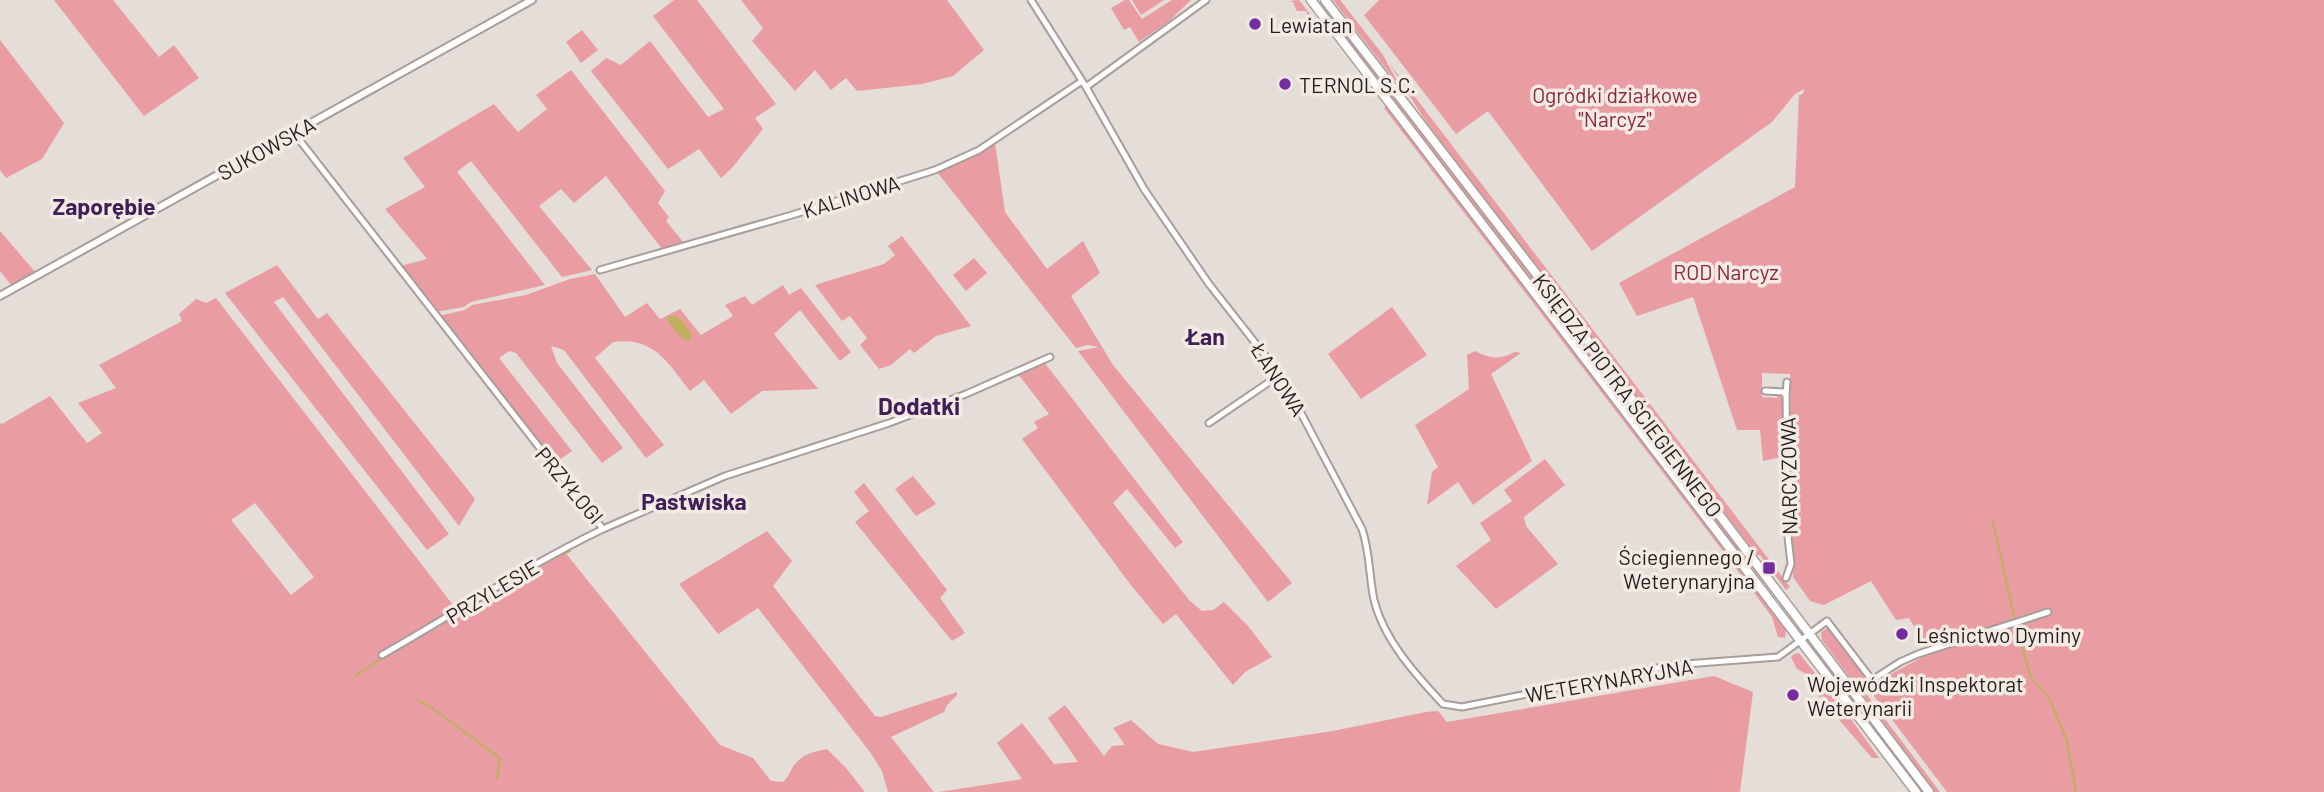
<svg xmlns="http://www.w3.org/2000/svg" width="2324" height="792" font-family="Barlow,sans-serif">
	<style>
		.green { fill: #e99ca2; fill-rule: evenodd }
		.water { fill: #beb05e }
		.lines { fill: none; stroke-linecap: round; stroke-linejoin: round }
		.stream { stroke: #beb05e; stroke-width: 2 }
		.minor-casing { stroke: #a79e99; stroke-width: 9 }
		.tertiary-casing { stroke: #a79e99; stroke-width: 10 }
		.primary-casing { stroke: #a79e99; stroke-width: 11 }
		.minor { stroke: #fff; stroke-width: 5 }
		.tertiary { stroke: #fff; stroke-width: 6 }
		.primary { stroke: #fff; stroke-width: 8 }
		.poi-dot { fill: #742c9f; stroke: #f3eae4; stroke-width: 2.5 }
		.labels { text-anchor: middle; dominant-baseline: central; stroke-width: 7; stroke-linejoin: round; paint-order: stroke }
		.poi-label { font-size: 21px; fill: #211e1c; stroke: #f3eae4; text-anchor: start }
		.park-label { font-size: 21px; fill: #8b273a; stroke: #f3eae4 }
		.street-label { font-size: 21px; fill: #211e1c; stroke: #f3eae4 }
		.neighbourhood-label { font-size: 23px; font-weight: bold; fill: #411f57; stroke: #f3eae4 }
		.quarter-label { font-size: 24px; font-weight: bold; fill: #411f57; stroke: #f3eae4 }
	</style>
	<rect width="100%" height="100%" fill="#e5ddd7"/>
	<path class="green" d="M54,0H113L159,57L174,45L199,78L144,116Z
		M674,0H697L776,104L755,118L763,129L732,168L721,178L699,149L668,169L591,71L606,58L621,65L650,41L708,117L724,109L653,16Z
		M741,0H947L984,50L953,76L922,84L857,91L846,78L831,90L815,70L795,91L752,41L763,28Z
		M1125,0H1129L1142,19L1172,0H1191L1168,22L1139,42L1130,27L1124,30L1111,8Z
		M1132,0H1164L1141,15Z
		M1299,0L1312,17L1315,28L1311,31L1305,30L1303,25L1309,17L1306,11H1297L1293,2L1290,1Z
		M1316,0L1355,45L1482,209L1796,623L1724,534Z
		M1333,0H1340L1383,55L1402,90Z
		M1379,0H2324V792H1947L1871,692V685L1930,653L1909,618L1896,620L1871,581L1824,605L1810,601L1793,577L1790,374L1762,373V397L1777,398L1778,395L1782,397L1785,456L1763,461L1760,430H1737L1693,297L1637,316L1619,283L1795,187L1799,95L1803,94L1804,89L1795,94L1772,122L1592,251L1488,111L1456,134L1364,15Z
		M582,30L598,50L581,63L566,42Z
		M0,40L64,123L42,159L6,178L0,170Z
		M1389,63L1790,587L1786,590L1760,555L1758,556L1750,546L1428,125Z
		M571,70L665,191L658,203L669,217L666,221L684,243L662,249L606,176L574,203L561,189L539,206L592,270L562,277L471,161L457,172L545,285L471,302L464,307L436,312L400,266L427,259L385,209L425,187L403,158L494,104L518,132L547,109L536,95Z
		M1386,106L1734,560L1786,629L1785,638L1778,637L1772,617L1729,559L1384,108Z
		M995,143L1005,212L1047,269L1083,241L1100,273L1071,296L1113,365L1292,583L1268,602L1078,351L1099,347L1087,345L1076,348L937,172L976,156Z
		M0,231L36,273L12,286L0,271Z
		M902,236L971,326L936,336L914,353L910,349L891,365L879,369L860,345L867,338L850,316L842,321L815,285L884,264L895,255L888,246Z
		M974,258L987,273L966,291L953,275Z
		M277,265L318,319L327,313L475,499L459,526L283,297L274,302L449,534L427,550L225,293Z
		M595,274L625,317L647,303L660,319L680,309L701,335L733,316L725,305L745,296L752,305L783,285L789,295L801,288L851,352L840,361L800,310L774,334L818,389L762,391L731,414L704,380L690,391C668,363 654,336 613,342L595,358L664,445L646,458L564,350L551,346L557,363L623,448L602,463L516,353L509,351L499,358L572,451L554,464L438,316L465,310L472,305L526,295L570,279Z
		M216,298L456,609L564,551L720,745L753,758L771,781L783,782C790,776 790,769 796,763C804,753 815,752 827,749L846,768L865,792H0V423L2,424L50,396L87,443L102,433L78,403L116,388L99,365L182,321L179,314L196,299L206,303ZM255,503L314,577L291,595L231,520Z
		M1392,307L1427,355L1361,399L1328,354Z
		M1475,351C1491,359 1499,360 1515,352L1521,353L1491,374L1532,461L1473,505L1458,482L1427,505L1432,472L1438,467L1415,425L1469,389L1467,355Z
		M1044,362L1183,542L1175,548L1127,489L1113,503L1189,600L1202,611L1213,610L1224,602L1248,626L1272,657L1245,672L1233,685L1176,614L1163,624L1130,584L1022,439L1038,428L1034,422L1049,414L1018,374Z
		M1545,459L1565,485L1524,517L1526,526L1558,564L1496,609L1456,566L1491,540L1480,523L1512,501L1504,490Z
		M913,476L936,504L916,516L895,489Z
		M864,483L947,590L940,598L965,633L952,641L855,522L869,511L854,492Z
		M767,531L792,561L773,586L875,716L881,717L957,692V695L947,705L944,712L891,737L934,792H888L882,771L870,752L758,608L718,634L679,584Z
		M1828,628L1832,630L1869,681L1861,687L1940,792H1935L1822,640L1821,632Z
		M1799,653L1822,682L1797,669L1791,657L1794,654Z
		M1714,676L1753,692L1740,792H939L1022,779L997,743L1022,723L1054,764L1078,762L1048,718L1065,705L1104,756L1112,746L1125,745L1113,728L1131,720L1158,744L1193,752L1333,731L1426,712L1438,711L1447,722Z
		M1806,682L1834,696L1842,706L1833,713V707L1824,696L1819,697Z
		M1843,708L1879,758H1872L1834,714Z"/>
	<path class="water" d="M669,316H675L682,320L692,334L690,341L684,340C678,334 670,325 667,319Z"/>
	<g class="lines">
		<path class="stream" d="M1993,522L2015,620
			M545,562L570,551
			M2017,629L2031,678L2049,698L2067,741L2076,792
			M410,642L474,604
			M355,676L383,657
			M418,701L428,705L500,758L497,779"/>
		<g class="minor-casing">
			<path id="minor" d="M1031,0L1086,87L1144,189L1209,284L1282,377L1362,529C1370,552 1369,576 1374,600C1384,640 1415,674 1443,704L1462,707L1672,665L1778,657L1827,621L1872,680L1900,662L1918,654L2048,612
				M1086,87L1206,0
				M294,133L603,529L725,476L889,423L966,394L1050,357
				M600,270L792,215L935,170L979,150L1082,81
				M1765,391L1783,392L1786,395L1788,537L1791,564L1786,578
				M1786,395L1787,382
				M1209,423L1281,374
				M382,655C456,613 526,566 603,529"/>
		</g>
		<g class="tertiary-casing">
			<path id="tertiary" d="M0,296L532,0"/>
		</g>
		<g class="primary-casing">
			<path id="primary" d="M1311,0L1916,792
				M1325,0L1575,324L1929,792"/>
		</g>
		<use href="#minor" class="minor"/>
		<use href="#tertiary" class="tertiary"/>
		<use href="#primary" class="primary"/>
	</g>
	<g class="poi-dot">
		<circle cx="1255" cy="24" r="7"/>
		<circle cx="1285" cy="84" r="7"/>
		<rect x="1762" y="561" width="14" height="14" rx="3.5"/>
		<circle cx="1902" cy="634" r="7"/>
		<circle cx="1793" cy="695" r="7"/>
	</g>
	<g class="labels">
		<g class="poi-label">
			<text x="1269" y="24">Lewiatan</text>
			<text x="1299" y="84">TERNOL S.C.</text>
			<text x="1755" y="556" text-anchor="end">Ściegiennego /<tspan x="1755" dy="24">Weterynaryjna</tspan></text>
			<text x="1916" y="634">Leśnictwo Dyminy</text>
			<text x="1807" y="683">Wojewódzki Inspektorat<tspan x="1807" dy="24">Weterynarii</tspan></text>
		</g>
		<g class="park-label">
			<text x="1615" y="94">Ogródki działkowe<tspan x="1615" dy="24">"Narcyz"</tspan></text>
			<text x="1726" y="271">ROD Narcyz</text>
		</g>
		<g class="street-label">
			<text transform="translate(266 148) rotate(-29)">SUKOWSKA</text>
			<text transform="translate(851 196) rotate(-17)">KALINOWA</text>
			<text transform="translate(1279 379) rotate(57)">ŁANOWA</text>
			<text transform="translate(1628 395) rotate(53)">KSIĘDZA PIOTRA ŚCIEGIENNEGO</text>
			<text transform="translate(1788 476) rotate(-91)">NARCYZOWA</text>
			<text transform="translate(570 485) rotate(50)">PRZYŁOGI</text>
			<text transform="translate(492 591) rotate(-31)">PRZYLESIE</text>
			<text transform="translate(1609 680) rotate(-10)">WETERYNARYJNA</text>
		</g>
		<g class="neighbourhood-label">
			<text x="104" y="206">Zaporębie</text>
			<text x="1205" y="336">Łan</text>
			<text x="694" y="501">Pastwiska</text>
		</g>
		<g class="quarter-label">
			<text x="919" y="405">Dodatki</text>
		</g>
	</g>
</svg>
